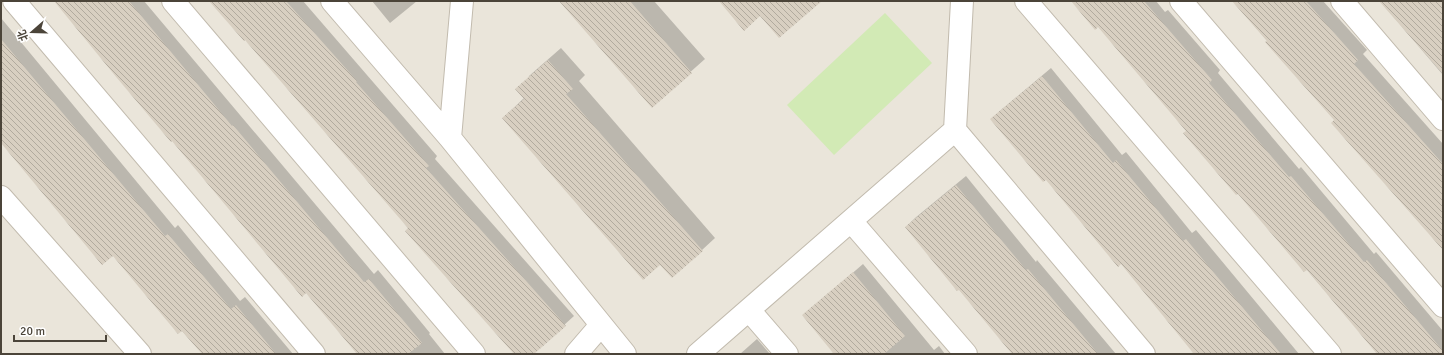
<svg xmlns="http://www.w3.org/2000/svg" width="1444" height="355" font-family="Signika,'Noto Sans SC',sans-serif">
	<style>
		.residential { fill: #eae5da }
		.green { fill: #d2eab5 }
		.shadow { fill: #0003 }
		.building { fill: url(#building-back-hatch) }
		.lines { fill: none; stroke-linecap: round; stroke-linejoin: round }
		.minor-casing { stroke: #c2bbae; stroke-width: 24 }
		.minor { stroke: #fff; stroke-width: 22 }
	</style>
	<defs>
		<pattern id="building-back-hatch" width="6" height="6" patternUnits="userSpaceOnUse"><rect width="6" height="6" fill="#d8cfc1"/><path d="M-1 5l2 2M0 0l6 6M5-1l2 2" fill="none" stroke="#b1aa9e"/></pattern>
	</defs>
	<rect width="100%" height="100%" fill="#f6f3ec"/>
	<path class="residential" d="M1,1H1443V354H1Z"/>
	<path class="green" d="M885,13L932,63L834,155L787,105Z"/>
	<path class="shadow" d="M55,1H144L374,274L378,270L430,333L429,334L445,354H358L306,292Z
		M211,1H303L437,156L435,159L574,316L532,354H515L409,228L245,39Z
		M372,1H417L390,23Z
		M560,1H654L705,59L652,106Z
		M1072,1H1156L1165,12L1168,10L1220,70L1218,73L1299,169L1301,167L1374,254L1376,252L1443,331V354H1379L1098,26Z
		M1233,1H1323L1367,50L1363,54L1443,144V248L1335,120Z
		M1380,1H1443V75Z
		M1,18L175,228L178,225L240,301L245,297L293,354H203L113,255L1,141Z
		M561,48L585,75L579,81L715,238L702,250L660,263L503,118L524,98L529,76Z
		M1051,68L1122,155L1126,152L1192,233L1196,230L1299,354H1199L1121,263L992,119L1001,110Z
		M966,176L1036,262L1037,260L1116,354H1014L906,227L915,218Z
		M863,264L934,350L939,346L945,354H836L804,315Z
		M757,339L770,354H740Z"/>
	<path class="building" d="M54,1H129L232,126L233,125L364,282L369,279L422,343L408,354H357L306,293L302,297L172,141L171,142L117,78Z
		M209,1H286L357,81L356,82L429,166L426,168L566,326L534,354H514L405,231L408,228L245,40L244,41Z
		M559,1H630L692,73L652,108Z
		M719,1H822L779,38L760,16L744,31Z
		M1071,1H1144L1212,80L1209,83L1289,177L1291,176L1364,262L1367,260L1443,351V354H1377L1307,270L1304,272L1238,194L1236,195L1183,133L1186,131L1098,27L1095,30Z
		M1232,1H1306L1358,60L1354,64L1443,164V250L1331,123L1334,120L1265,42L1267,41Z
		M1379,1H1443V74Z
		M1,39L165,236L168,234L231,309L236,305L276,354H202L182,331L178,334L113,256L102,265L1,143Z
		M548,60L573,89L566,94L703,251L672,278L660,265L643,280L502,118L524,99L515,89Z
		M1042,76L1113,163L1116,160L1183,241L1186,239L1281,354H1194L1121,264L1118,267L1046,180L1043,182L990,119Z
		M956,185L1026,270L1028,269L1098,354H1012L959,290L957,291L905,227Z
		M853,272L905,336L884,354H834L802,315Z"/>
	<g class="lines">
		<g class="minor-casing">
			<path id="minor" d="M14,1L314,354
				M173,1L474,354
				M332,1L450,138
				M462,1L450,138L625,354
				M962,1L955,130L1144,354
				M1026,1L1330,354
				M1181,1L1443,306
				M1342,1L1443,119
				M1,197L140,354
				M851,221L966,354
				M749,310L787,354
				M576,354L601,325
				M698,354L955,130"/>
		</g>
		<use href="#minor" class="minor"/>
	</g>
	<rect width="1444" height="355" fill="none" stroke="#4b4439" stroke-width="4"/>
	<g transform="translate(32 32) rotate(250)" stroke="#ffffff" stroke-width="3" paint-order="stroke">
	<path d="M0-3L7 15L0 10L-7 15Z" fill="#4b4439"/>
	<text y="-6" font-size="11" font-weight="bold" text-anchor="middle" fill="#4b4439">北</text>
	</g>
	<path d="M14 335v6h92v-6" fill="none" stroke="#4b4439" stroke-width="2"/>
	<text x="20" y="335" font-size="12" fill="#4b4439" stroke="#ffffff" stroke-width="3" paint-order="stroke">20 m</text>
</svg>
